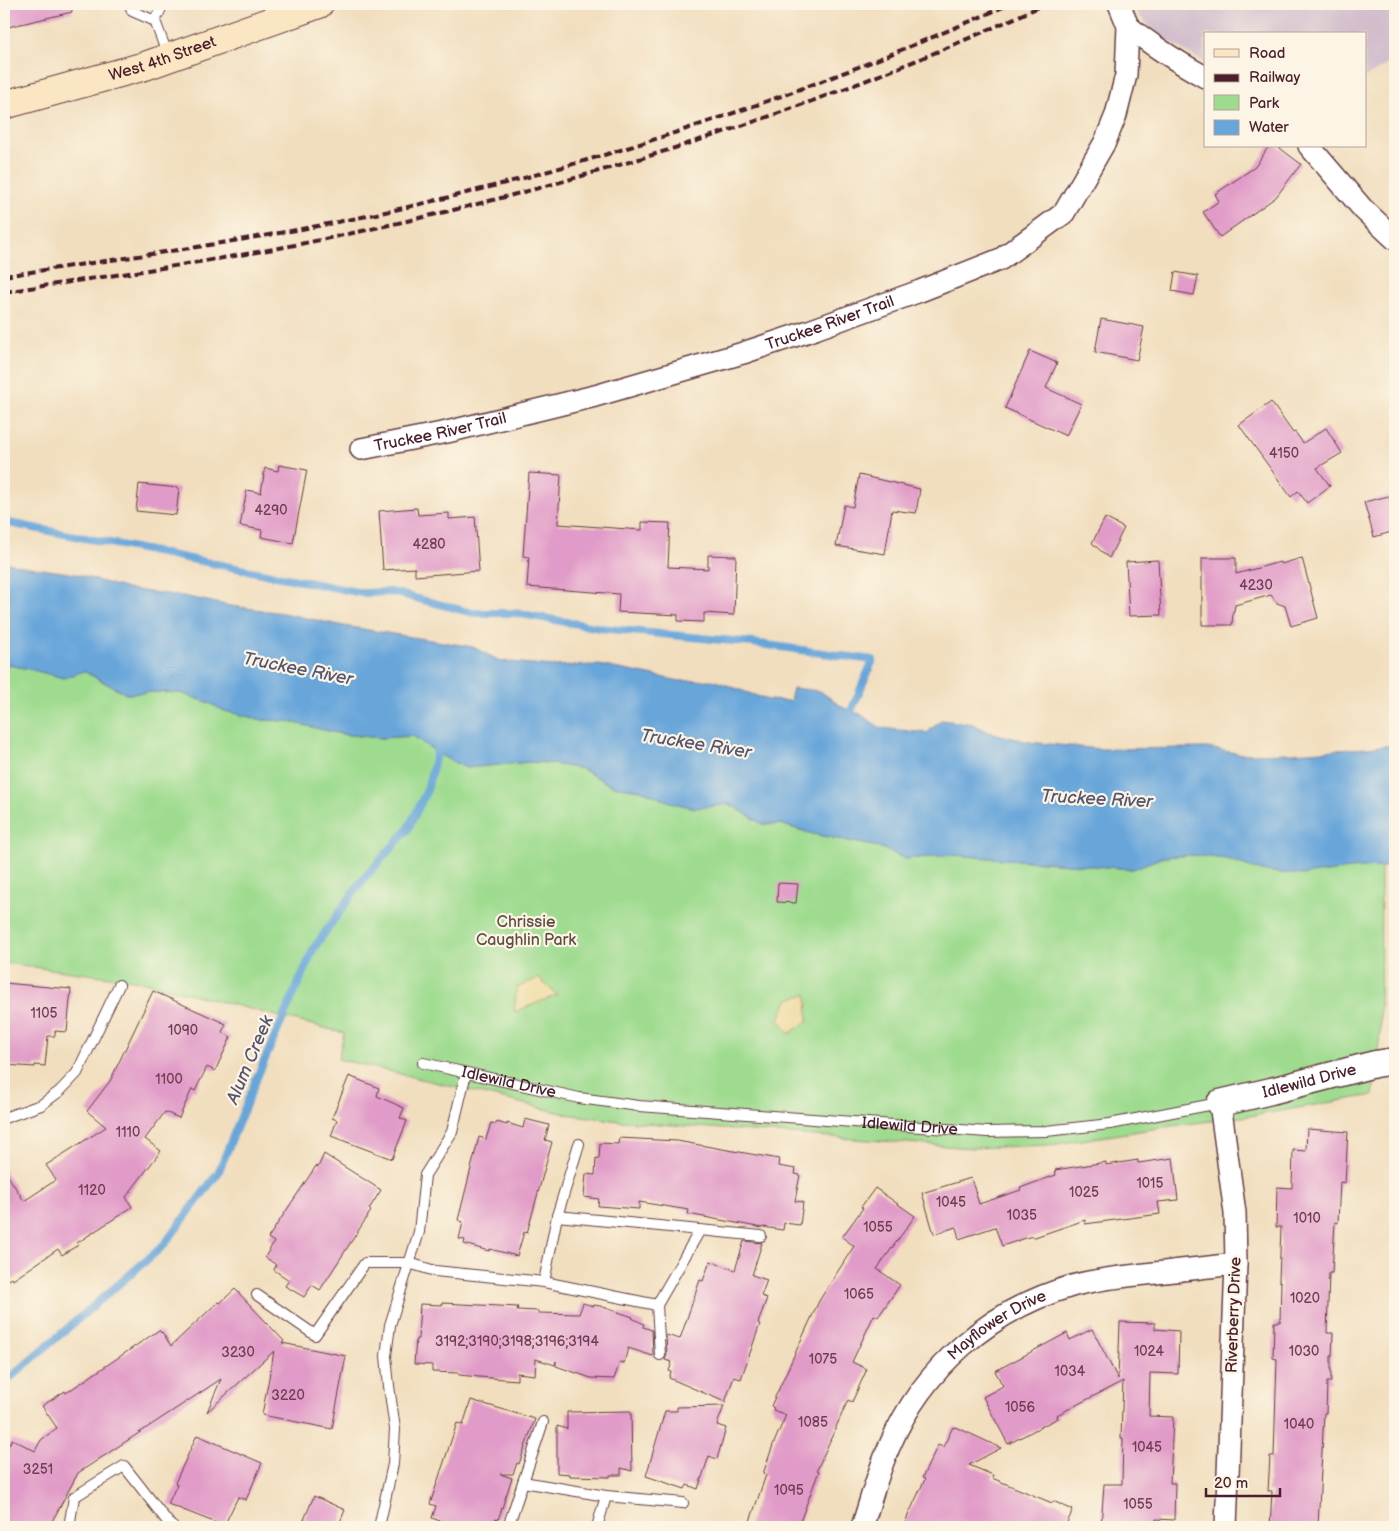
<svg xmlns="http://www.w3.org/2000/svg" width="1399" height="1531" font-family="'Balsamiq Sans',sans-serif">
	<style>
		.industrial { fill: #d1bdcc }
		.green { fill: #9edb8f; stroke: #747d5d }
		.sand { fill: #eeda9e; stroke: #9c7c64 }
		.water { fill: #67a6da; stroke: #586282 }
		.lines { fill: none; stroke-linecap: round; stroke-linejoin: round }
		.stream { stroke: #67a6da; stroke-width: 8 }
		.building { fill: #e19bc8 }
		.service-casing { stroke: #633c41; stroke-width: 12 }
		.minor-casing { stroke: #633c41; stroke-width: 24 }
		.tertiary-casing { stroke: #633c41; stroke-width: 29 }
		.secondary-casing { stroke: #633c41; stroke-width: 30 }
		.service { stroke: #fff; stroke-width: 10 }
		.minor { stroke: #fff; stroke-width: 21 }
		.tertiary { stroke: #fff; stroke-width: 26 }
		.secondary { stroke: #fbe6c4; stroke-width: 28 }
		.rail { stroke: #4a1f2b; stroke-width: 4; stroke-dasharray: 8 4; stroke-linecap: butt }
		.labels { text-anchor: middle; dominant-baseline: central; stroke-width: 4.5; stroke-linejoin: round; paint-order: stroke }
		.number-label { font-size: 14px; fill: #703e52 }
		.street-label { font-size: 16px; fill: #4a1f2b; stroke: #fcf5e5 }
		.park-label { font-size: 16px; fill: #5f4e44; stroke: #fcf5e5 }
		.water-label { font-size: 18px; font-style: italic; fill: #565571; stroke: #fcf5e5 }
	</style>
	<rect width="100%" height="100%" fill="#fcf5e5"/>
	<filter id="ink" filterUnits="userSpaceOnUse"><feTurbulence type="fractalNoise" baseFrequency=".02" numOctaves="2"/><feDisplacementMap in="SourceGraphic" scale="10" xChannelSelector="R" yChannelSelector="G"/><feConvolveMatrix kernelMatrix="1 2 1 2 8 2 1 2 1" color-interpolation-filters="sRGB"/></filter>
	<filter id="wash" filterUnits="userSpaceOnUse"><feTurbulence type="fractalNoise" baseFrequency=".0096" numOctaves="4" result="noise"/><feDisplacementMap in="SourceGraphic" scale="20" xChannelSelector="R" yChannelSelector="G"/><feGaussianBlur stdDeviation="1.12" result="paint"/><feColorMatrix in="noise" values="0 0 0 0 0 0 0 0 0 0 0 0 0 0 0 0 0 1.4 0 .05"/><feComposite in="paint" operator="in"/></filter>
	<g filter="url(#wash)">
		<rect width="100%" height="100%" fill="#f1debe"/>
		<path class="industrial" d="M1133,4H1395V60L1365,77V34H1205V63L1165,39L1140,17Z"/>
		<path class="green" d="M4,664L29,669L64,678L83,671L126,694L153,692L180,693L207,702L225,711L263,720L287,721L341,734L381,738L413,736L442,756L466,768L529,762L548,763L583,769L612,786L641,790L670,802L694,808L730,804L762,824H780L813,834L879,847L906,859L952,855L1133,869L1163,857L1193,855L1227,859L1262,871L1381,867L1380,1033L1373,1095L1257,1115L1171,1126L1050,1145L973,1148L620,1121L566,1114L338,1059L344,1033L140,981L4,963Z"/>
		<path class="sand" d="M538,978L557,995L514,1012L517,988Z
			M807,994L808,1020L789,1034L779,1019L789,999Z"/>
		<path class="water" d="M4,562L22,566L76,574L127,589L183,596L231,606L283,613L344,626L473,647L500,661L553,666L599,665L680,681L713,680L768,700L790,701L793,688L820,691L844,708L860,714L881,728L927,733L941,720L973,724L989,732L1029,742L1099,749L1207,748L1242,754L1293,753L1366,748L1395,745V866L1351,869L1303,875L1262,871L1227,859L1193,855L1163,857L1133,869L952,855L906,859L879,847L813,834L780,824H762L730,804L694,808L670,802L641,790L612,786L582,769L548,763L529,762L466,768L442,756L413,736L381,738L341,734L287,721L263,720L225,711L207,702L180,693L153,692L126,694L84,671L64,678L29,669L4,664Z"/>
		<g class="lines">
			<path class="stream" d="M4,522L362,593L392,592L473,613H515L600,628L753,643L843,656L873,660L851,711
				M4,1383L164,1245L218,1173L258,1075L314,948L361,882L408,829L427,790L439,743"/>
		</g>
		<g id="blocks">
			<path class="building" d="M4,4H71L72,12L4,28Z
				M1269,146H1277L1301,164L1276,197L1220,237L1203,212L1219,201L1215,194L1255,167Z
				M1175,272L1198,276L1194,295L1172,291Z
				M1101,319L1144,327L1137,360L1095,352Z
				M1030,351L1057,363L1046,388L1081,404L1066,436L1005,408Z
				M1271,402L1293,433L1295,432L1303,443L1326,428L1342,453L1317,468L1330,486L1307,503L1298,491L1291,497L1239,425Z
				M279,465L307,470L293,543L261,537L262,530L240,526L247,490L261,493L265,468L278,471Z
				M529,473L561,475L558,524L642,530V522L670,523L668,567L708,569V555L736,556L734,615L704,613V622L678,621V615L618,612L619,594L527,587L529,557L523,556Z
				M859,475L920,489L916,513L892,510L885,554L836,546L844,505L853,507Z
				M139,484L179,488L176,515L136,511Z
				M1389,496L1395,517V531L1374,537L1364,502Z
				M417,508L418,515L449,513V519L475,517L479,571L415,576V568L383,570L379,511Z
				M1105,518L1124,528L1109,558L1092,543Z
				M1202,558H1236V574L1280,562L1281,564L1302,558L1318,618L1291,626L1285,606L1277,603L1271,595L1235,605L1234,611H1233L1232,625H1202Z
				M1158,560L1161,615L1129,616L1126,562Z
				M778,883L798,884L796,903L777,902Z
				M4,983L71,989L67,1032L55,1031V1036H48L45,1066L35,1065V1067L4,1065Z
				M153,991L226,1024L222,1032L231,1037L215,1071L207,1067L195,1091L192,1089L179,1118L165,1112L145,1139L161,1151L126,1197L132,1207L77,1243L78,1245L62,1255L58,1249L13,1280L12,1278L4,1283V1170L24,1201L56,1180L46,1165L106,1127L87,1111L110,1081Z
				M349,1076L379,1088L377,1096L404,1108L400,1118L407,1121L392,1159L331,1136L337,1120L332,1118Z
				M525,1119L549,1125L545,1140L552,1142L527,1233L524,1232L517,1256L490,1249L489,1251L464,1244L465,1240L459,1239L463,1222L458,1220L479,1137L486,1139L491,1123L496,1124L497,1122L507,1125V1123L523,1128Z
				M1307,1129L1348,1132L1345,1183L1340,1182L1338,1223L1335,1222L1332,1273H1329L1327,1333H1333L1332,1356H1331V1382H1327L1326,1413H1324L1318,1527H1270L1272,1491H1268L1270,1456H1274L1277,1359L1273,1358L1274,1322H1280L1281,1282L1279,1281L1281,1227H1276L1277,1187L1292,1188L1293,1150L1306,1151Z
				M619,1138L677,1141L779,1159L778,1166L796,1169L795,1174L800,1175L795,1201L803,1202L800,1225L784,1223L783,1230L763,1227V1228L688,1214L689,1210L639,1202V1209L598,1206L599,1199L584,1197L586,1174L595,1175L596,1158L599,1159L600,1143L618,1144Z
				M324,1154L381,1190L369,1209L371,1211L320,1290L312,1285L304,1297L285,1286L289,1280L274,1270L276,1265L265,1257L274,1242L268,1238L316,1166L318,1167Z
				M1173,1158L1178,1200L1158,1202L1160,1214L1085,1224V1220L1032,1238V1236L1002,1246L995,1227L959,1239L956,1227L934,1234L922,1193L971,1178L979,1204L1021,1190L1020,1188L1056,1175L1055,1170L1106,1162V1165L1138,1160V1163Z
				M875,1188L915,1216L877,1269L900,1285L878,1317L874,1315L852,1362L867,1369L852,1402L848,1400L817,1470L819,1471L798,1527H748L766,1475L763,1474L773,1445L786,1415L773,1410L774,1408L771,1406L819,1301L854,1246L842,1237L863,1208L861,1207Z
				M744,1241L762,1243L752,1275L767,1280L761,1296L767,1298L758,1323L760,1324L741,1379L734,1377L725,1402L669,1378L671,1372L669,1371L672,1362L665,1360L667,1355L666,1335L680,1339L700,1280L703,1281L710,1261L735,1270Z
				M235,1289L284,1341L282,1343L346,1356L332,1429L262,1415L274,1351L207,1412L221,1379L78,1473L49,1527H4V1454L12,1439L35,1451L41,1440L57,1428L42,1406L65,1391L66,1393L159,1330L161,1333L162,1332L171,1346L218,1302L220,1303Z
				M442,1303L518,1307L517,1310L538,1311V1313L579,1314L583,1303L593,1306L594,1305L600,1306L633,1317L632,1318L644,1324L643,1327L652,1330L653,1356L628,1348L624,1363L620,1362L614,1379L591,1378L556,1366V1361L555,1365L536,1359L535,1375L517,1373V1380L479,1377L459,1375V1373L432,1372V1365L414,1364L416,1339H418L420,1304L442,1305Z
				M1120,1322L1155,1323V1329L1179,1331L1178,1374L1150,1373L1149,1416L1173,1417L1170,1483H1175L1174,1520L1156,1519V1527H1101L1104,1484H1122L1123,1438H1121L1123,1381L1057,1415L1058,1418L1008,1444L983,1397L1003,1386L995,1371L1067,1333L1070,1340L1092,1329L1118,1379Z
				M471,1400L535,1419L519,1464L517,1463L513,1474H500L512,1478L498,1520L495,1519L492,1527H438L440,1521L432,1518L436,1506L430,1504L457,1423L463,1425Z
				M724,1406L717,1425L726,1428L717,1459L709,1456L698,1489L687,1485L685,1489L646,1476L665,1411H677V1407Z
				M631,1411L632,1471L621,1468V1475H610V1477L570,1476V1474L557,1473V1426L567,1429V1412Z
				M953,1427L955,1428L956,1427L1001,1448L969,1465L993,1475L992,1478L1052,1503L1053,1501L1073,1510L1065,1527H917L905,1522L925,1479L922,1478L938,1445L943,1447Z
				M197,1435L262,1463L246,1500L238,1497L224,1526L168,1504L177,1484L175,1483Z
				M314,1496L345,1510L338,1527H301Z"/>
		</g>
	</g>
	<g filter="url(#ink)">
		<use href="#blocks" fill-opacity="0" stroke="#633c41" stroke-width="1"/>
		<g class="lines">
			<g class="service-casing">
				<g id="service">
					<path d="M130,4L132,11L155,21"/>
					<path d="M163,4L155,21L168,56"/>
					<path id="s1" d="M423,1063L579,1098L639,1106L987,1132L1046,1131L1110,1124L1219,1103"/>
					<path d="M4,1118L41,1105L60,1091L77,1073L119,985"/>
					<path d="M557,1216L761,1236"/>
					<path d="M544,1282L657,1305"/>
					<path d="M257,1295L315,1335L365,1263H409L435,1271L544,1282L557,1216L579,1144"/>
					<path d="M660,1355L657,1305L700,1230"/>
					<path d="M523,1482L606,1496"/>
					<path d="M69,1527L74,1497L124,1466L171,1526L173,1527"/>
					<path d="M379,1527L393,1464L395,1429L389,1386L386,1356L390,1325L419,1232L425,1175L452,1132L466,1073"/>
					<path d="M508,1527L543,1422"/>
					<path d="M597,1527L606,1496L683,1503"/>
				</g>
			</g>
			<g class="minor-casing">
				<g id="minor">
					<path d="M1128,26C1152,46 1178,62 1205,77"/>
					<path d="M1309,146L1363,209L1395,239"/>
					<path id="s2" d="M361,449L447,432L595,396L743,353L809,331L920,291L1001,259L1064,213L1105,142L1116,115L1126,75L1128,26L1119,4"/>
					<path d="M1220,1103L1235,1213L1236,1264L1226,1527"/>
					<path id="s3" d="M862,1527C871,1500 878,1471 890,1445C923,1368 991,1309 1072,1286C1096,1279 1121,1277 1146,1274C1176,1271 1206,1267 1236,1264"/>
				</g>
			</g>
			<g class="tertiary-casing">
				<g id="tertiary">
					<path id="s4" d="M1220,1103L1271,1091L1375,1064L1395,1061"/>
				</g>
			</g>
			<g class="secondary-casing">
				<g id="secondary">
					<path id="s5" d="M4,105L145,66L319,4"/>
				</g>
			</g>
			<use href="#service" class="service"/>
			<use href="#minor" class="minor"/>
			<use href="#tertiary" class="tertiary"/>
			<use href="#secondary" class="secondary"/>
			<path class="rail" d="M4,276C123,258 243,242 362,217C585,170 801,96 1010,4
				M4,292C119,274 234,259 348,234C588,183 822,108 1045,4"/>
		</g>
	</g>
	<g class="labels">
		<g class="number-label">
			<text x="1284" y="453">4150</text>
			<text x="271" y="510">4290</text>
			<text x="429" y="544">4280</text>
			<text x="1256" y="585">4230</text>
			<text x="44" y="1013">1105</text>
			<text x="183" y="1030">1090</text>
			<text x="169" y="1079">1100</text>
			<text x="128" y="1132">1110</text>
			<text x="1150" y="1183">1015</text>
			<text x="92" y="1190">1120</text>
			<text x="1084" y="1192">1025</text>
			<text x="951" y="1202">1045</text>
			<text x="1022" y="1215">1035</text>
			<text x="1307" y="1218">1010</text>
			<text x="878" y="1227">1055</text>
			<text x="859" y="1294">1065</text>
			<text x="1305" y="1298">1020</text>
			<text x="517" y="1341">3192;3190;3198;3196;3194</text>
			<text x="1149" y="1351">1024</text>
			<text x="1304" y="1351">1030</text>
			<text x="238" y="1352">3230</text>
			<text x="823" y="1359">1075</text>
			<text x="1070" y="1371">1034</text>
			<text x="288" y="1395">3220</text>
			<text x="1020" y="1407">1056</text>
			<text x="813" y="1422">1085</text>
			<text x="1299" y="1424">1040</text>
			<text x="1147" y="1447">1045</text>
			<text x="38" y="1469">3251</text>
			<text x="789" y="1490">1095</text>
			<text x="1138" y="1504">1055</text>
		</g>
		<g class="street-label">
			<text stroke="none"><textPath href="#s5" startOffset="165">West 4th Street</textPath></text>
			<text stroke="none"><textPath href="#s2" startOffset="486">Truckee River Trail</textPath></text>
			<text stroke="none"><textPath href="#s2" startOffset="81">Truckee River Trail</textPath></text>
			<text stroke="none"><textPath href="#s4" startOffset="92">Idlewild Drive</textPath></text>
			<text stroke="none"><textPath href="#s1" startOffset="88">Idlewild Drive</textPath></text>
			<text stroke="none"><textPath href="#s1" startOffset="492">Idlewild Drive</textPath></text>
			<text transform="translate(1234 1315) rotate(-88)">Riverberry Drive</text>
			<text stroke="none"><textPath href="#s3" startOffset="251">Mayflower Drive</textPath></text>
		</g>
		<g class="park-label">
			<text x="526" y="922">Chrissie<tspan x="526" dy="18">Caughlin Park</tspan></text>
		</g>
		<g class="water-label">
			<text transform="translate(298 669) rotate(11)">Truckee River</text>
			<text transform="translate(696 744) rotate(9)">Truckee River</text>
			<text transform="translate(1097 799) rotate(3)">Truckee River</text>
			<text transform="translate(250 1060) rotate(-67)">Alum Creek</text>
		</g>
	</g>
	<rect width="1399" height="1531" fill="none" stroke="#fcf5e5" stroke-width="20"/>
	<rect x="1204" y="32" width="162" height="115" fill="#fcf5e5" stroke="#b59f9b"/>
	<rect x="1214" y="49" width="25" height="8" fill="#fbe6c4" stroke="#b59f9b"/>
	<text x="1249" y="58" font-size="15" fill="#4a1f2b">Road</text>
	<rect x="1214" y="74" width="25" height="8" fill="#4a1f2b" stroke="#b59f9b"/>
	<text x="1249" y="82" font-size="15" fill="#4a1f2b">Railway</text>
	<rect x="1214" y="95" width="25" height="15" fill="#9edb8f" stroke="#b59f9b"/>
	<text x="1249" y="108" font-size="15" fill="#4a1f2b">Park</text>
	<rect x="1214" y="120" width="25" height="15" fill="#67a6da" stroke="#b59f9b"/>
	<text x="1249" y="132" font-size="15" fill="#4a1f2b">Water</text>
	<path d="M1206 1488v8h74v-8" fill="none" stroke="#4a1f2b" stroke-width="2.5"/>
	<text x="1214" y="1488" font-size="15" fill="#4a1f2b" stroke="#fcf5e5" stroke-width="4" paint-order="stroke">20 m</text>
</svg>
